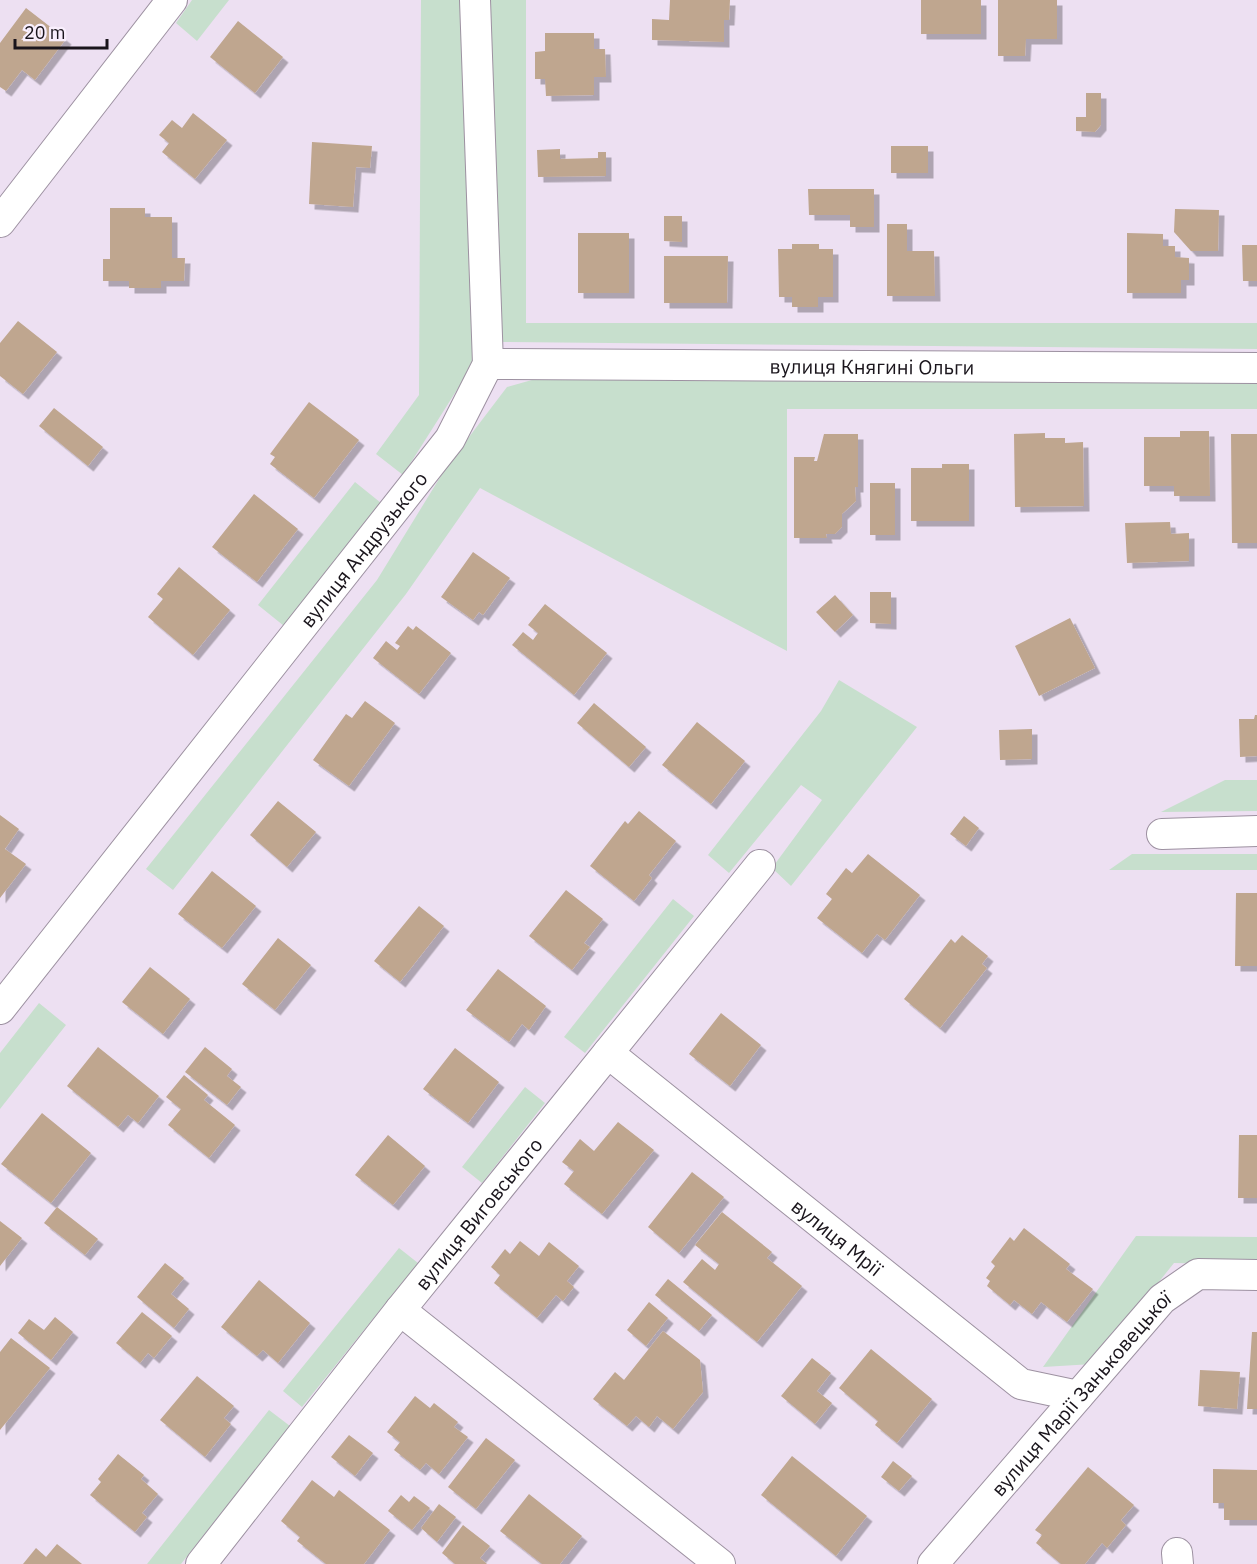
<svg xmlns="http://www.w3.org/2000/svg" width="1257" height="1564" font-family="'IBM Plex Sans',sans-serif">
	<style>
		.green { fill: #c7dfcd }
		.building { fill: #bfa68f; filter: url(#shadow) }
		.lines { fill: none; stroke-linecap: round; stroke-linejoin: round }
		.street-casing { stroke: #9d91a1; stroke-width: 32 }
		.street { stroke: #fff; stroke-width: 30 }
		.labels { text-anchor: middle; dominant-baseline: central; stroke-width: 6; stroke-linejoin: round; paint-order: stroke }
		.street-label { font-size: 20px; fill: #1a151c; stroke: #f9effd }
	</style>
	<defs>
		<filter id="shadow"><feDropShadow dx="5.5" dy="5.5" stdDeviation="0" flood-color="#0004"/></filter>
	</defs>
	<rect width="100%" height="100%" fill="#ede0f2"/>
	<path class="green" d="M192,0H229L197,41L176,23Z
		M421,0H463L474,363L403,475L376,454L419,395Z
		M486,0H526V323H1257V349L497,342Z
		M546,376L1257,381V409H787V651L480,488L406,594L173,890L146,869L377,580L447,466L507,387Z
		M355,482L386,507L289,630L258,605Z
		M839,680L917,727L791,886L772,868L822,800L801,785L729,873L708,855L821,711Z
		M1225,780H1257V811L1161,812Z
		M1132,854H1257V870H1109Z
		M673,899L694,916L585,1053L564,1037Z
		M39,1003L66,1025L0,1109V1053Z
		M525,1087L545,1103L482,1183L462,1167Z
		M1136,1236L1257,1237V1265L1174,1263L1093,1364L1043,1367Z
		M399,1248L418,1263L302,1407L283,1391Z
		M269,1410L290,1426L181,1564H147Z"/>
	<path class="building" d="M670,0H730L729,20H724V42L652,40V19L669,20Z
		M921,0H981V34H921Z
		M998,0H1057V39H1026L1025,56H998Z
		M26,8L66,39L35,80L22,70L6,91L0,87V43Z
		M238,21L283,57L255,93L210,57Z
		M545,33H594V49H605L606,77H594V95L546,96L545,79H535V52L545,51Z
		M1086,93H1101V125L1095,132L1076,131V117H1086Z
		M193,113L227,140L195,179L162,152L169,143L159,135L172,120L182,128Z
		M312,142L372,146L370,168L356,167L353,207L309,204Z
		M891,146H928V173H891Z
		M560,149V159L598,158V152H606V176L538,177L537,150Z
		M808,189H874V227H850V215H809Z
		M110,208H145V217H172V258H185L184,281H161V288H129V281H103V259H110Z
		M1175,209L1219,210L1218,251H1191L1174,232Z
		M664,216H682V242L664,241Z
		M887,224H907V251H934L935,296H887Z
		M578,233H629V293H578Z
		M1127,233L1163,234V246H1175V257L1189,258V280H1181V293H1127Z
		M792,244H819V249H833V297H818V307H792V297H779L778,249H792Z
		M1242,245H1257V281H1243Z
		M664,256H728L727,303H664Z
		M18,321L57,352L23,394L0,376V343Z
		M309,402L359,440L314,498L270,464L275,457L270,454Z
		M54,408L103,447L88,466L39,426Z
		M1180,431H1209L1210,496H1174V486H1144V437H1180Z
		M1045,433V438H1065V443L1083,442L1084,506L1015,507L1014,434Z
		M824,434H858V487H855L856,501L842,514V527L835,534H826L827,538H794V457H815L814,461H817Z
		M1231,434H1257V543H1232Z
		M942,464H969V521H911V468H942Z
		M870,483H895V535H870Z
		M254,494L298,529L257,582L212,547Z
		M1170,522L1171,534L1189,533V561L1127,563L1125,523Z
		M473,552L510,578L483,615L479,612L473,620L441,597Z
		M179,567L230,610L193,655L148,617L163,599L157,594Z
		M870,592H891V624L870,623Z
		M835,595L853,615L835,632L816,612Z
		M545,604L607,653L574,695L512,645L523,632L533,640L538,633L528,625Z
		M1070,618L1095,668L1039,696L1015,646Z
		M408,626L413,630L416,626L451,653L419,694L373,658L386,641L397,650L400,646L395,643Z
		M365,701L395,723L349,786L313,760L346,714L352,718Z
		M594,703L646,747L629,767L577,723Z
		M1255,715H1257V756L1240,757L1239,719H1254Z
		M697,722L745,761L711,804L662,765Z
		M1032,729V759L1000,760L999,730Z
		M278,801L316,832L287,867L250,835Z
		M639,811L676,841L649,875L652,878L634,901L590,866L625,821L628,824Z
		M0,815L19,829L5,849L26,864L0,898Z
		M964,816L979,828L966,846L950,834Z
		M868,854L920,895L885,940L877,934L862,953L817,918L832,899L826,894L846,868L852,873Z
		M212,871L256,906L222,948L178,914Z
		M566,890L603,919L584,943L590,947L572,970L529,936Z
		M1236,893H1257V966H1235Z
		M419,906L444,926L400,982L374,961Z
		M962,935L988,956L982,964L987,968L940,1028L904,999L951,939L955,943Z
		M278,938L311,965L275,1010L242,984Z
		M150,967L190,999L163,1034L122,1002Z
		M498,969L546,1006L529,1030L522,1024L509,1042L466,1010Z
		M721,1013L761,1045L730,1086L689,1054Z
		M98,1047L159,1096L138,1123L128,1115L118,1127L67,1086Z
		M205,1047L232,1069L227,1076L241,1087L227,1105L185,1072Z
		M455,1048L499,1082L468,1123L423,1089Z
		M184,1075L208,1095L204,1100L235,1125L209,1158L168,1125L181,1109L166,1097Z
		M42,1113L91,1153L51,1203L1,1164Z
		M618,1122L654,1150L602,1214L564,1184L574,1171L562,1162L580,1139L594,1151Z
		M388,1135L425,1166L393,1205L355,1175Z
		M1239,1135H1257V1198H1238Z
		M692,1172L724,1197L679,1253L648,1227Z
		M57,1207L98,1239L85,1255L44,1223Z
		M722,1212L772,1252L767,1258L802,1286L757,1342L683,1282L702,1259L715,1270L719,1264L695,1245Z
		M0,1221L22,1238L0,1266Z
		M1024,1228L1070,1264L1066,1269L1093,1289L1067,1322L1041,1302L1032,1314L1014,1300L1010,1305L987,1286L990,1281L986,1278L995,1266L991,1262L1010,1237L1014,1241Z
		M520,1241L539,1256L549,1242L579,1266L567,1281L574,1287L563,1301L556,1295L537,1318L494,1283L500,1275L491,1267L505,1249L510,1254Z
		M165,1263L184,1278L171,1294L189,1309L174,1328L137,1297Z
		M668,1279L712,1315L699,1331L655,1295Z
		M259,1280L310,1323L278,1363L263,1350L257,1356L221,1327Z
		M649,1302L668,1318L646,1346L627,1330Z
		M142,1312L172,1336L154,1358L148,1353L140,1363L116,1343Z
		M55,1317L73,1332L51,1360L18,1333L29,1319L44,1330Z
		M663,1331L700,1360L703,1392L673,1429L657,1416L649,1427L636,1416L627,1426L593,1399L615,1372L624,1380Z
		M1252,1332H1257V1409H1247Z
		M11,1338L50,1368L0,1430V1352Z
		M871,1349L932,1399L897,1443L875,1425L878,1421L839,1388Z
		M812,1358L831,1373L817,1391L832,1403L815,1424L781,1396Z
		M1200,1370L1240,1372L1237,1409L1198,1406Z
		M197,1376L234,1406L224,1418L231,1424L205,1457L160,1420Z
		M415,1396L430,1408L434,1403L458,1422L454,1427L468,1437L439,1474L426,1463L420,1470L394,1450L400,1442L387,1432Z
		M349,1435L373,1453L355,1476L331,1457Z
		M486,1438L515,1460L476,1509L448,1487Z
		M118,1454L144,1475L141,1479L158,1494L142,1513L147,1517L135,1532L90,1495L101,1482L98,1479Z
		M792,1456L867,1516L836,1556L761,1495Z
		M893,1461L912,1476L899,1491L881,1477Z
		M1088,1467L1134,1505L1121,1520L1126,1525L1107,1548L1102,1543L1085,1564H1061L1036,1543L1042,1535L1035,1530Z
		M1213,1469L1257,1470V1520H1224V1503H1213Z
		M312,1480L334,1497L339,1490L390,1530L364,1564H326L297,1541L300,1537L281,1521Z
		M529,1494L582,1536L560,1564H542L500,1531Z
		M401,1495L409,1502L414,1496L430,1508L412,1530L388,1511Z
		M439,1504L456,1517L437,1542L421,1528Z
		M463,1525L490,1546L480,1558L487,1564H455L442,1553Z
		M57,1544L82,1564H23L36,1548L46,1557Z"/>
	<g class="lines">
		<g class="street-casing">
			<g id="street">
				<path d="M0,222L172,0"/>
				<path id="s1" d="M488,364L1257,368"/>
				<path d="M1162,834L1257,831"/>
				<path id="s2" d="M0,1009L450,439L488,364L475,0"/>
				<path id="s3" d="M608,1053L1021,1384L1078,1396"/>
				<path d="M400,1310L720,1564"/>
				<path d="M1177,1553L1178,1564"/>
				<path id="s4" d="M201,1564L400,1310L760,865"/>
				<path id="s5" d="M933,1564L1162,1299L1198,1274L1257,1275"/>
			</g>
		</g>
		<use href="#street" class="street"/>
	</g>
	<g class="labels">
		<g class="street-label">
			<text stroke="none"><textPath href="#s1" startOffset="384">вулиця Княгині Ольги</textPath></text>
			<text stroke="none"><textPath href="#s2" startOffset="586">вулиця Андрузького</textPath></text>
			<text stroke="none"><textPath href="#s4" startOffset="447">вулиця Виговського</textPath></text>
			<text stroke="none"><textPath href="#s3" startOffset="294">вулиця Мрії</textPath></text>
			<text stroke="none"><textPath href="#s5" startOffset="226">вулиця Марії Заньковецької</textPath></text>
		</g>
	</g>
	<path d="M15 39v9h92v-9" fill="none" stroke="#1a151c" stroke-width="3"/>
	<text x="24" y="39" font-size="18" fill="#1a151c" stroke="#f9effd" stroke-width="4.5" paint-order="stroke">20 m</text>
</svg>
